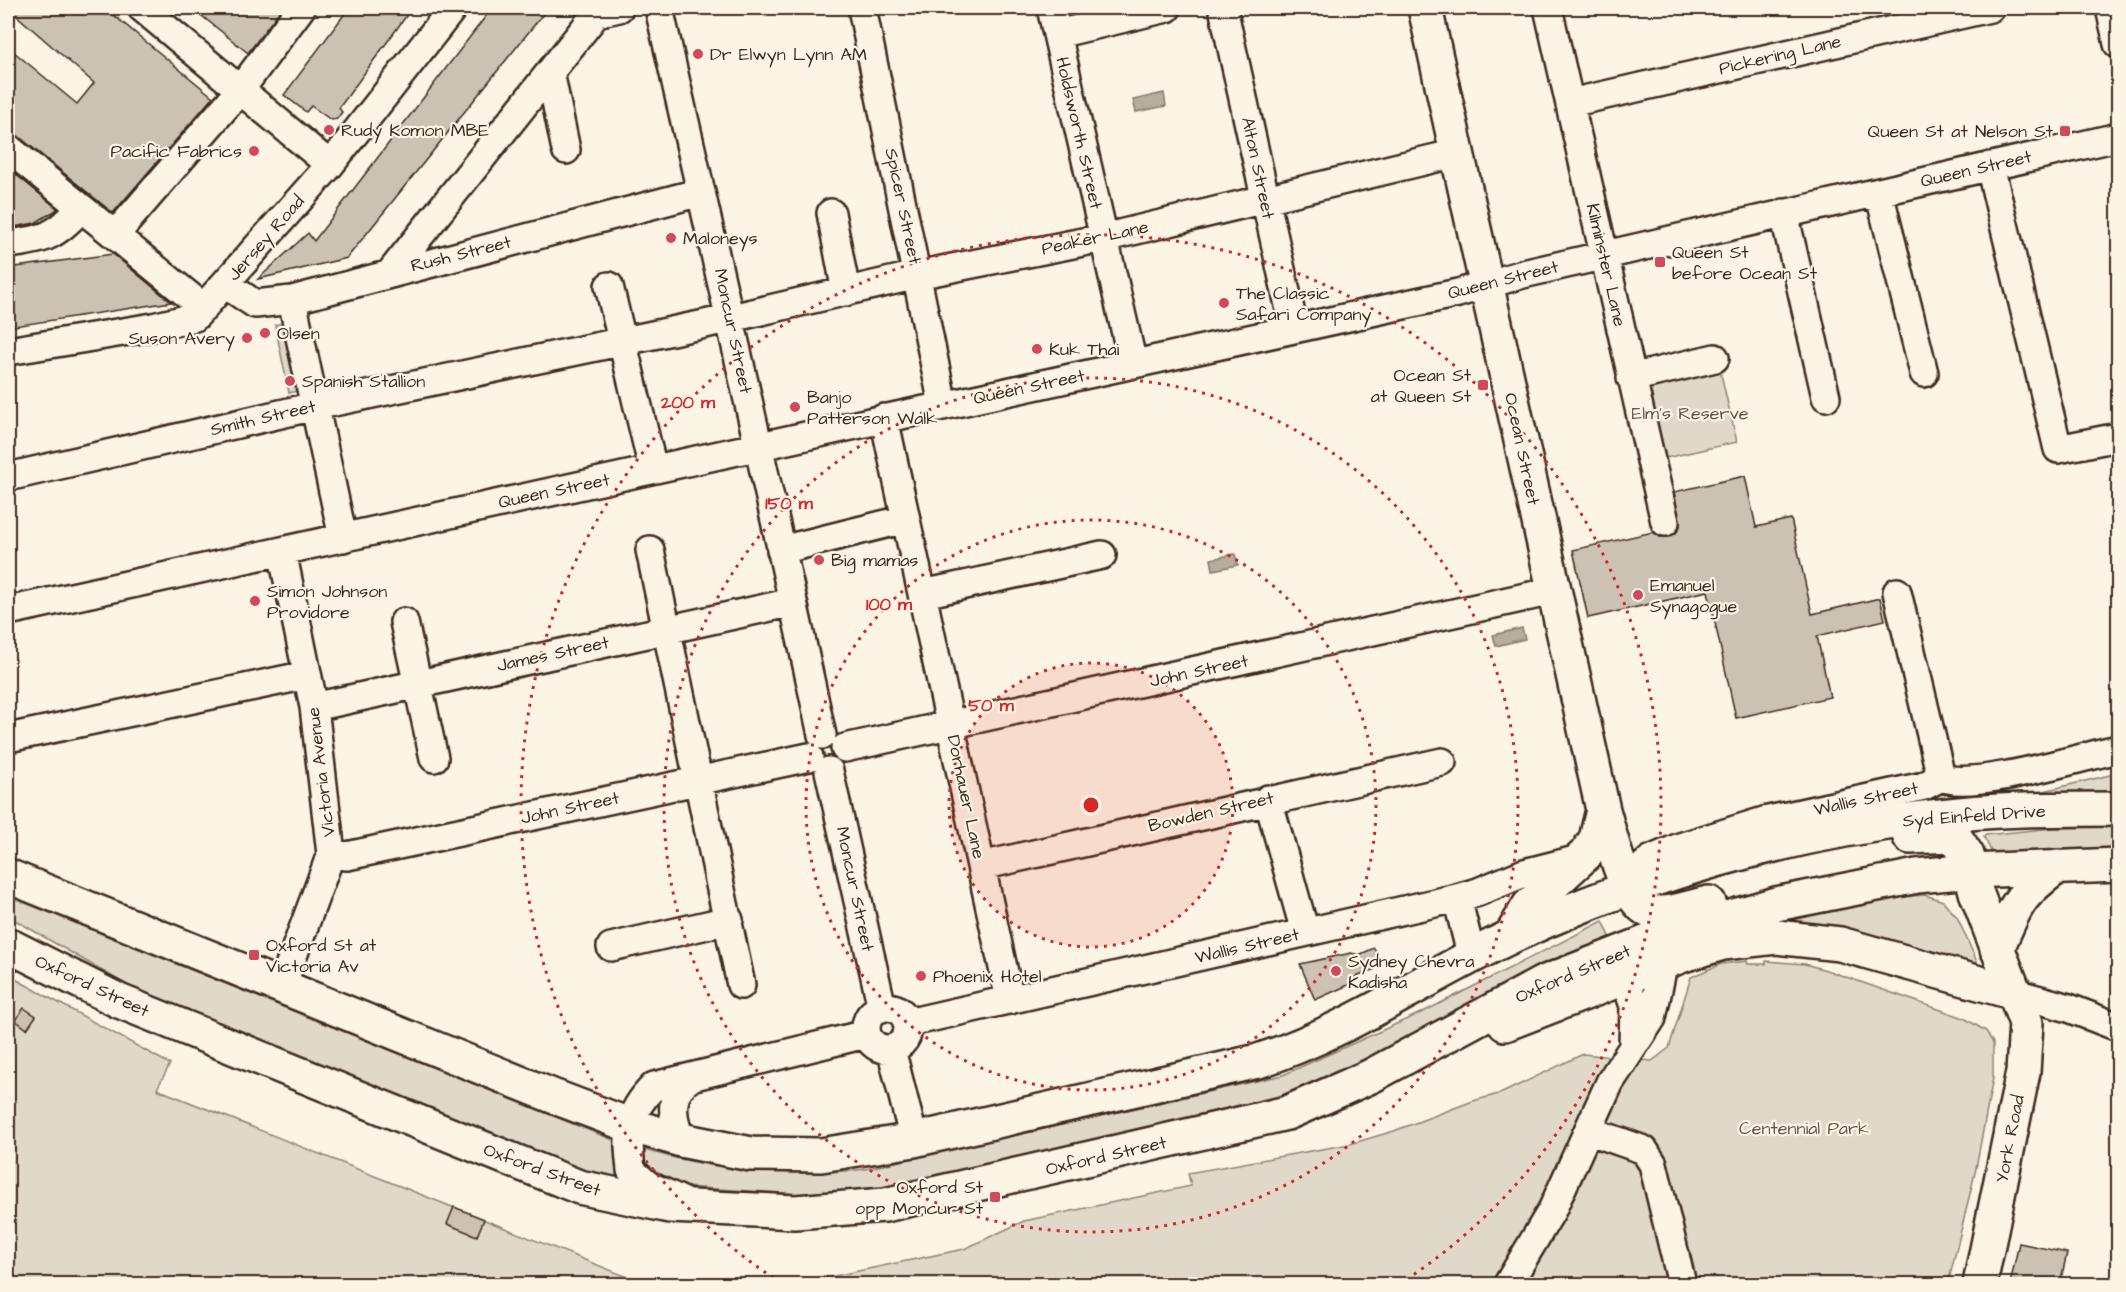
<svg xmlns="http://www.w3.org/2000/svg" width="2126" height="1292" font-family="'Architects Daughter',sans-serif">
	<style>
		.green { fill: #e0d8c8; stroke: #8e8173; stroke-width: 1.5 }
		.water { fill: #b7ad9e; stroke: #85796b; stroke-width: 1.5 }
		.building { fill: #ccc2b3; stroke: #3b2a1e; stroke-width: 1.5 }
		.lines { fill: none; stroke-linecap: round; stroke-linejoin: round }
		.minor-casing { stroke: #3b2a1e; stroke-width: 32 }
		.major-casing { stroke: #3b2a1e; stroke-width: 38 }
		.minor { stroke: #fcf5e5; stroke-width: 27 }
		.major { stroke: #fcf5e5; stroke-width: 33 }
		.ring { fill: none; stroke: #d62828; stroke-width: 3; stroke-dasharray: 3 6 }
		.poi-dot { fill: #d1495b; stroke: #fcf5e5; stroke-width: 2 }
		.labels { text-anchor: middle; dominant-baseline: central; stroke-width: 4.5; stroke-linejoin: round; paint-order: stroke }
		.poi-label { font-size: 18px; fill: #3b2a1e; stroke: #fcf5e5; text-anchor: start }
		.street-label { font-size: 18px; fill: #3b2a1e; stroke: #fcf5e5 }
		.park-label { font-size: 18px; fill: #645648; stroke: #fcf5e5 }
		.centre { fill: #d62828; stroke: #fcf5e5; stroke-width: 3 }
		.ring-label { font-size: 18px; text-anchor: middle; font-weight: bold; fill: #d62828; stroke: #fcf5e5; stroke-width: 4.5; stroke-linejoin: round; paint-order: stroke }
	</style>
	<rect width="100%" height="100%" fill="#fcf5e5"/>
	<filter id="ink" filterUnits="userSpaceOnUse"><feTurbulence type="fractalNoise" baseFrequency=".0167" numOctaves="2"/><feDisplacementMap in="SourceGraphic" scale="12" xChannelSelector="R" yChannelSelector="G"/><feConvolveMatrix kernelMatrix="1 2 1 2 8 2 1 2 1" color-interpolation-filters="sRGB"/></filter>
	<g filter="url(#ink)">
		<path class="green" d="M291,321L305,389L289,393L275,325Z
			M1719,366L1737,442L1661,459L1643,384Z
			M2118,773V791L2040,792Z
			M2118,827V850L1997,856L1992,853L1984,837L1985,835L2053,828Z
			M1925,895L1943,901L1957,917L1978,964L1976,972L1752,928L1900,897Z
			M8,896L613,1140L617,1144L620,1179L591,1175L168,1009L8,916Z
			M1603,921L1612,941L1381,1056L1233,1114L846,1197L685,1187L644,1176L637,1152L644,1150C717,1171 790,1178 865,1169L1283,1075L1425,1011Z
			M1747,961L1748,964H1766V961L1805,964L1826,970L1964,1018L1986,1031L1993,1043V1078L1975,1173L1948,1284H796L964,1249L1024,1221L1191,1186L1188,1173L1350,1144L1394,1131L1473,1101L1502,1093L1583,1054L1652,1061L1669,1048L1691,977L1721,964Z
			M8,975L170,1064L157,1089L645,1284H8Z"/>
		<path class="water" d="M1164,93L1166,106L1136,112L1133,100Z
			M1235,554L1238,565L1213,570L1211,559Z
			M1522,628L1525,639L1496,646L1493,635Z"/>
		<path class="building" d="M8,8H105L213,97L113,213L18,136L8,133V47L77,104L94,83Z
			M192,8H282L248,53Z
			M349,8H412L339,108L342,112L337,119L331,120L311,106L306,112L284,95Z
			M492,8H548L347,258L258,279L308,233L314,241Z
			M8,168L58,209L35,223L8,228Z
			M113,254L171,302L8,327V268Z
			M1745,476L1756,527L1791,519L1812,614L1880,598L1885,620L1817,636L1830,697L1736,718L1708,591L1588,618L1573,550L1653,532L1660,537H1669L1676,533L1680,526L1674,492Z
			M1374,948L1382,964L1380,967L1354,978L1355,982L1315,1000L1300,964L1351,953L1359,955Z
			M24,1008L36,1016L27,1029L15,1020Z
			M454,1207L484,1219L477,1236L447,1224Z
			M2019,1243L2067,1253L2060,1284H2010Z"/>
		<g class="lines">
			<g class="minor-casing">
				<path id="minor" d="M142,8L330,165
					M659,8C714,250 770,492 822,735
					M862,8L943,405
					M1051,8L1133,364
					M1223,8L1294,328
					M1548,8L1665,522
					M2110,8L2118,44
					M1057,34L1167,8
					M550,72L566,150
					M1570,103L1990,8
					M8,148L204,308
					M1990,166L2058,449L2118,437
					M1879,192L1924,373
					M831,213L846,292
					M1784,213L1826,397
					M115,235L240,90L301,8
					M8,244C44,240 56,236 81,208
					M391,272L597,13L619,8
					M225,284L255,304L292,300L701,192
					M609,286L653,469
					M292,300L343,538
					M8,351L153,327L195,317L330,165L453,8
					M1631,378L1715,358
					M884,418L1010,1000
					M8,477L315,406L705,324L917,275L1103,238L1457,153
					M650,550L741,985
					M781,550L906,519
					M1897,592L1941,777
					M923,594L1102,555
					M8,611L1458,293L1523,274L2118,137
					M404,622L434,758
					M314,707L793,602
					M8,738L307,675
					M845,748L1553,591
					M829,771L882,1008
					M1941,777C1971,791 2081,757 2118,749
					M1268,799L1305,932
					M331,854L347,856L809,757
					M981,866L1442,762
					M1628,887L1639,870L1650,860L1680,847L1764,821L1924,786L1941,777
					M1457,898L1472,958
					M611,947L729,920
					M1624,977L1634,1006L1633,1045
					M281,988L331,854L314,707L282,551
					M2015,993L2069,1008L2118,1027
					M866 1028a21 21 0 1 1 42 0a21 21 0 1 1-42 0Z
					M907,1023L1457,898L1478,892L1524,873L1583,858
					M891,1049L914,1140
					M1590,1131L1644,1150L1653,1164L1682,1284
					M681,1140C671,1116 668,1091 692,1077
					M680,1200L648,1185L631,1170C627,1133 626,1114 654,1086L866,1034
					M1508,1284L1552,1210L1610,1082L1652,1018L1664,961"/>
			</g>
			<g class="major-casing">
				<path id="major" d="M1425,8L1603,810C1611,836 1626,913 1658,913C1674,914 1693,906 1709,903
					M1910,837L1951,835L1957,840L1967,855L1976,892L2026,1023L2023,1072L1980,1284
					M8,876L555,1097L629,1125L681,1140L751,1154L821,1155L914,1140L1258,1061C1348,1032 1427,976 1512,936C1644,875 1787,834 1932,817C1993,809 2056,809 2118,809
					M1511,936L1529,906L1586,854L1596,839L1603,810
					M8,945L119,1001L579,1187L670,1206L795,1212L885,1205L1287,1113L1371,1076L1543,983L1655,939L1776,904L1917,876L1970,871L2118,865
					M1997,949C2016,905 2017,896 2057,867
					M1505,1024L1683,955L1723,943L1776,937L1840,944L2015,993"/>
			</g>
			<use href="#minor" class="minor"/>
			<use href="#major" class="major"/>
		</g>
	</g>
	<circle cx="1091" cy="805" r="142" fill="#d62828" fill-opacity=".12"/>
	<g class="ring">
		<circle cx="1091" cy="805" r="142"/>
		<circle cx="1091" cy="805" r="285"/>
		<circle cx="1091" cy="805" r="427"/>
		<path d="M781 1283A570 570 0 1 1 1401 1283"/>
	</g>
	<g class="poi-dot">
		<circle cx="698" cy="54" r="6"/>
		<circle cx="329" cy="130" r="6"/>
		<rect x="2059" y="125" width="12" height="12" rx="3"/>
		<circle cx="254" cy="151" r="6"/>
		<circle cx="671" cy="238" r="6"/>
		<rect x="1654" y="256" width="12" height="12" rx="3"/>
		<circle cx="1224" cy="303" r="6"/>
		<circle cx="265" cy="333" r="6"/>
		<circle cx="247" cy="338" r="6"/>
		<circle cx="1037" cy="349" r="6"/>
		<circle cx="290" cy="381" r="6"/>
		<rect x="1477" y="379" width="12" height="12" rx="3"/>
		<circle cx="795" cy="407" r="6"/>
		<circle cx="819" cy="560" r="6"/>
		<circle cx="1638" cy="595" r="6"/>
		<circle cx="255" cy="601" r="6"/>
		<rect x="248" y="949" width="12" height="12" rx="3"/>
		<circle cx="1336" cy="971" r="6"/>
		<circle cx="921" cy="976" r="6"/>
		<rect x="989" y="1191" width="12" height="12" rx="3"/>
	</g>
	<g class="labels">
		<g class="poi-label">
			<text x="710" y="54">Dr Elwyn Lynn AM</text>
			<text x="341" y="130">Rudy Komon MBE</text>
			<text x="2053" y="131" text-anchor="end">Queen St at Nelson St</text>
			<text x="242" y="151" text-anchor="end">Pacific Fabrics</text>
			<text x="683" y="238">Maloneys</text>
			<text x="1672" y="252">Queen St<tspan x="1672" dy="21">before Ocean St</tspan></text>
			<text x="1236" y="293">The Classic<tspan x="1236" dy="21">Safari Company</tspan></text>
			<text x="277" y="333">Olsen</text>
			<text x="235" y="338" text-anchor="end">Suson Avery</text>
			<text x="1049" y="349">Kuk Thai</text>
			<text x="1471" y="375" text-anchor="end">Ocean St<tspan x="1471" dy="21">at Queen St</tspan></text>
			<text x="302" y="381">Spanish Stallion</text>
			<text x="807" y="397">Banjo<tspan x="807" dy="21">Patterson Walk</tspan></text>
			<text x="831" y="560">Big mamas</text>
			<text x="1650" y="585">Emanuel<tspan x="1650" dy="21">Synagogue</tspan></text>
			<text x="267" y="591">Simon Johnson<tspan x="267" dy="21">Providore</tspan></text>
			<text x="266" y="945">Oxford St at<tspan x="266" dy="21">Victoria Av</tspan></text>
			<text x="1348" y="961">Sydney Chevra<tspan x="1348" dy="21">Kadisha</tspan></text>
			<text x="933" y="976">Phoenix Hotel</text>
			<text x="983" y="1187" text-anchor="end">Oxford St<tspan x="983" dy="21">opp Moncur St</tspan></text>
		</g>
		<g class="street-label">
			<text transform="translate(1780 55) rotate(-13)">Pickering Lane</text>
			<text transform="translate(1079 133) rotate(77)">Holdsworth Street</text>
			<text transform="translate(1258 168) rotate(78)">Alton Street</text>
			<text transform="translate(1976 169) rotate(-13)">Queen Street</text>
			<text transform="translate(903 206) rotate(78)">Spicer Street</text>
			<text transform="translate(266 238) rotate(-49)">Jersey Road</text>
			<text transform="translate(1095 238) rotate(-12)">Peaker Lane</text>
			<text transform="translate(461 254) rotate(-14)">Rush Street</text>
			<text transform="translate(1606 265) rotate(77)">Kilminster Lane</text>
			<text transform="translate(1503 280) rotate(-14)">Queen Street</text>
			<text transform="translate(733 331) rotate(78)">Moncur Street</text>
			<text transform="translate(1029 387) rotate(-12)">Queen Street</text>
			<text transform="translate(263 418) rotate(-13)">Smith Street</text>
			<text transform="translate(1522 449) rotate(78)">Ocean Street</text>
			<text transform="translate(554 491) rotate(-12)">Queen Street</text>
			<text transform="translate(553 654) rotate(-12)">James Street</text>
			<text transform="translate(1199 671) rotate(-12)">John Street</text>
			<text transform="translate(321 772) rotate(-97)">Victoria Avenue</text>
			<text transform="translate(966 797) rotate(78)">Dorhauer Lane</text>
			<text transform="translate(1866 799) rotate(-12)">Wallis Street</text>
			<text transform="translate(570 808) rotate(-12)">John Street</text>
			<text transform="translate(1211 812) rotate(-13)">Bowden Street</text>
			<text transform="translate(1974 816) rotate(-4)">Syd Einfeld Drive</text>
			<text transform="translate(855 889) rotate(78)">Moncur Street</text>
			<text transform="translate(1247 946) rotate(-13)">Wallis Street</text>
			<text transform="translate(1573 974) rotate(-23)">Oxford Street</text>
			<text transform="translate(92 986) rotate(25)">Oxford Street</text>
			<text transform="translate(2010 1139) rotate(-79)">York Road</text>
			<text transform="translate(1106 1156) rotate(-13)">Oxford Street</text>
			<text transform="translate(542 1170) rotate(20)">Oxford Street</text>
		</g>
		<g class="park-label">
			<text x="1690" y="413">Elm's Reserve</text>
			<text x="1804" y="1128">Centennial Park</text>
		</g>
	</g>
	<circle cx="1091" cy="805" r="9" class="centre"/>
	<g class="ring-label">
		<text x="688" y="408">200 m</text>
		<text x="789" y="509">150 m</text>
		<text x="889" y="610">100 m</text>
		<text x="991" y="711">50 m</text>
	</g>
	<rect width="2126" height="1292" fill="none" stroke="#fcf5e5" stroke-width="30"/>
	<rect x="15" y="15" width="2096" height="1262" fill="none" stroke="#3b2a1e" stroke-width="2" filter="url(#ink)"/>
</svg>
